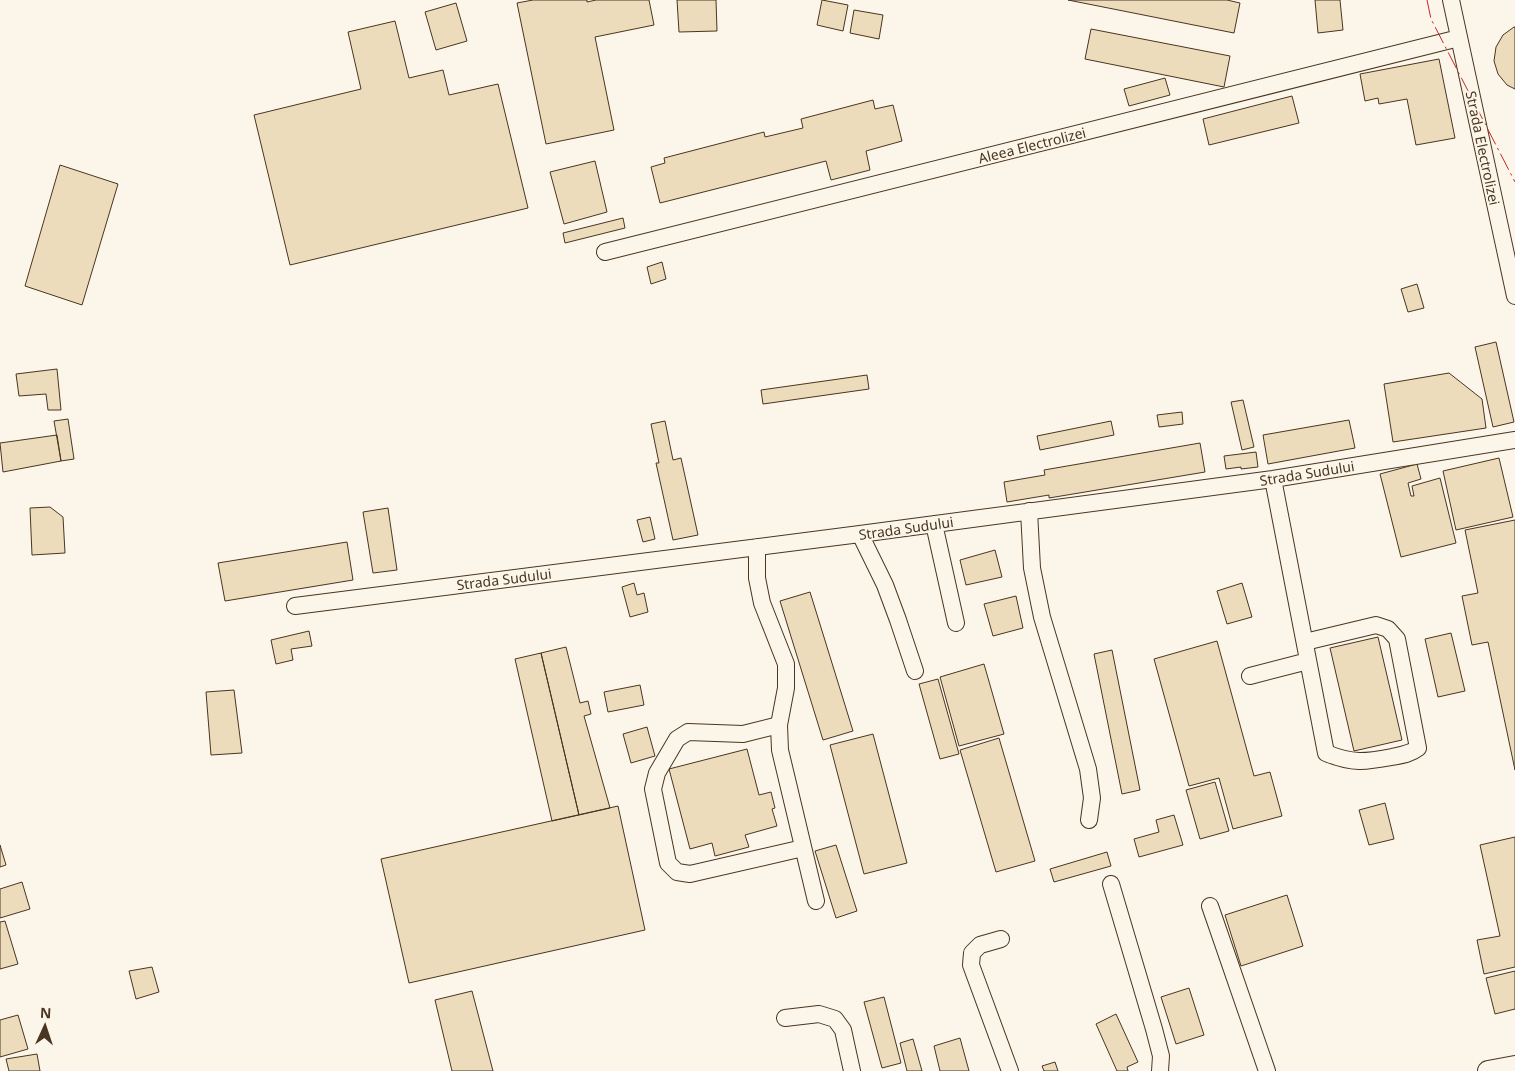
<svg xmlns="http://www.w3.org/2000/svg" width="1515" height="1071" font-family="'Noto Sans',sans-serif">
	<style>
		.building { fill: #ecdcbc; stroke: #4a3520 }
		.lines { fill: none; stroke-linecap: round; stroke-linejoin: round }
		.minor-casing { stroke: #4a3520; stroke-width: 18 }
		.major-casing { stroke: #4a3520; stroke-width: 22 }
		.minor { stroke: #fbf6e9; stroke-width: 16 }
		.major { stroke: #fbf6e9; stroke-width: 20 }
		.power { stroke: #c62828; stroke-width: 1; stroke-dasharray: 18 4 2.5 4; stroke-linecap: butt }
		.labels { text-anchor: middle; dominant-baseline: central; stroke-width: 4; stroke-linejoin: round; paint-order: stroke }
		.street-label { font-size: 14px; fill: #4a3520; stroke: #fbf6e9 }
	</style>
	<rect width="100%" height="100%" fill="#fbf6e9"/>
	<path class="building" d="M533,0H587V2L596,0H649L654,25L595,37L614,130L546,144L517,3Z
		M677,0H716L717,31L679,32Z
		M822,0L848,5L843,31L817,25Z
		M1068,0H1227L1240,3L1234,33Z
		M1315,0H1340L1343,30L1318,33Z
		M456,3L467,41L436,50L425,12Z
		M854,10L883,15L879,39L850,33Z
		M395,21L409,78L443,70L449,95L498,84L528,208L290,265L254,115L361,89L348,32Z
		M1514,27H1515V89L1507,85L1498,74L1494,61L1496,47L1503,35Z
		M1091,29L1230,56L1224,87L1085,59Z
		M1439,59L1455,138L1416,145L1407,99L1379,104L1378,98L1365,101L1360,74Z
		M1165,78L1170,95L1129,106L1124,89Z
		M1292,96L1299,123L1209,145L1203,119Z
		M873,100L875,109L893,105L902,141L866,151L870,170L831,180L826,161L660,203L651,167L665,163L664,158L764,132L765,137L803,128L801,119Z
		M595,161L607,212L564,224L550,172Z
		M60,165L118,184L82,305L25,286Z
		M623,218L625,228L565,243L563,233Z
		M662,262L666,279L651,284L647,267Z
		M1417,284L1424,308L1408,312L1401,289Z
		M1496,342L1514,422L1493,427L1475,347Z
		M57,369L61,410H48L46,394L19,396L16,374Z
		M1449,373L1482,399L1486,428L1393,442L1384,384Z
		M867,375L869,389L763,404L761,390Z
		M1243,400L1254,447L1242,450L1231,402Z
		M1182,412L1183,424L1159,427L1157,415Z
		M68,419L74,459L61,461L54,421Z
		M1349,420L1355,448L1268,464L1263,435Z
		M665,421L673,460L681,458L698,535L673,540L656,463H659L651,424Z
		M1111,421L1114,435L1040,450L1037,436Z
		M57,435L61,461L3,472L0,443Z
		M1200,443L1205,472L1049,498V495L1007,502L1004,482L1045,475L1044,470Z
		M1256,452L1258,467L1241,469V467L1226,469L1224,456Z
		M1499,458L1513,517L1456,530L1443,471Z
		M1417,464L1421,479L1408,483L1411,496H1414L1412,486L1440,478L1456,543L1401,557L1380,474Z
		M50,507L63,517L65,553L32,555L30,508Z
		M388,508L397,570L373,573L363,512Z
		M650,517L655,539L643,542L637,520Z
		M1515,520V770L1488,642L1472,645L1462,596L1478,593L1465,530Z
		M347,542L353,580L225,601L218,563Z
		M995,550L1002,577L966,585L960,560Z
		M634,583L637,595L644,593L648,612L630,617L622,587Z
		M1242,583L1252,617L1227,624L1217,591Z
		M810,592L853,731L823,740L780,601Z
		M1016,596L1023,628L993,636L984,604Z
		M309,631L312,646L291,649L293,660L276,664L271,640Z
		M1451,633L1465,691L1438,697L1425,639Z
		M1378,637L1402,740L1354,751L1330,648Z
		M1217,641L1254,776L1270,772L1282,816L1233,829L1219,778L1189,786L1154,659Z
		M566,647L580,703L588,701L591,714L584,716L610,808L579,815L541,653Z
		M1112,650L1140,790L1122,794L1094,654Z
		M541,653L579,815L552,821L515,659Z
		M984,664L1004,734L959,746L940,677Z
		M938,679L959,754L940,759L919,684Z
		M640,685L644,705L608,712L604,692Z
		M234,690L242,753L211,755L206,692Z
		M647,727L655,756L631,763L623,734Z
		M873,734L907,863L864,874L830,745Z
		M999,738L1035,861L996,872L960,750Z
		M747,749L759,795L771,792L775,808L772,809L777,826L745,835L749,847L715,856L712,843L690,849L669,769Z
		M1215,782L1229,831L1200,839L1186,790Z
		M1385,803L1394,839L1369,845L1359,810Z
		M618,806L645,930L409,983L381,859Z
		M1174,815L1183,845L1139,857L1134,839L1159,832L1156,820Z
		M1515,837V967L1484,974L1477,940L1500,936L1480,845Z
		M0,845L6,865L0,867Z
		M836,845L857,911L836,918L815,851Z
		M1107,852L1111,866L1054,882L1050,869Z
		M22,882L30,909L0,918V889Z
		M1287,895L1303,946L1241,966L1225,915Z
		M5,921L18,964L0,969V922Z
		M152,967L159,992L136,999L129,971Z
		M1515,971V1009L1495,1014L1486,978Z
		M1189,988L1204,1035L1176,1044L1161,997Z
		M472,991L493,1071H452L435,1000Z
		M884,997L901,1063L882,1068L864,1002Z
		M1116,1014L1138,1062L1127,1067L1128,1071H1117L1096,1024Z
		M18,1015L28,1049L0,1057V1020Z
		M960,1038L969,1071H940L934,1046Z
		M913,1039L922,1071H907L900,1043Z
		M37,1054L40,1071H9L6,1059Z
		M1055,1062L1058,1071H1044L1042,1066Z"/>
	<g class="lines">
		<g class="minor-casing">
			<path id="minor" d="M1451,0L1515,296
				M605,252L1459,38
				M1273,479L1326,753C1353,764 1365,762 1392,757C1402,755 1410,754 1418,748L1397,639L1388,629L1376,625L1305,642
				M1029,511L1032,568L1042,617L1088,769L1092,798L1089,820
				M934,524L956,623
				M860,534L885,585L898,620L915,671
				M757,547V578L762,603L786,664V688L779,725L780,750L816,901
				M295,606L860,534L1273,479L1515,440
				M1250,676L1308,661
				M779,725L743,734L688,732L677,739L657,773L653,789L668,863L677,872L690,874L803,848
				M1111,884L1154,1029L1161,1056L1160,1071
				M1210,906L1267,1071
				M1001,939L980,945L972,953L971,965L1010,1071
				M785,1018L819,1014L835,1019L843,1030L852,1071"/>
		</g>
		<g class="major-casing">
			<path id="major" d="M1488,1071L1515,1066"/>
		</g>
		<use href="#minor" class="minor"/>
		<use href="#major" class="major"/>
		<path class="power" d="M1427,0L1431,19L1515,182"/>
	</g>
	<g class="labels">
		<g class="street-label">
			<text transform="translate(1032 145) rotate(-14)">Aleea Electrolizei</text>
			<text transform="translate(1483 148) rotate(78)">Strada Electrolizei</text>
			<text transform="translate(1307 473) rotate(-9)">Strada Sudului</text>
			<text transform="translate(906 528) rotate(-8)">Strada Sudului</text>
			<text transform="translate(504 579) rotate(-7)">Strada Sudului</text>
		</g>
	</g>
	<g transform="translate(45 1026) rotate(3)" stroke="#fbf6e9" stroke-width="4" paint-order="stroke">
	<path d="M0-4L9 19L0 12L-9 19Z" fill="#4a3520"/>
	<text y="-8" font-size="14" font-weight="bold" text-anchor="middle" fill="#4a3520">N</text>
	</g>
</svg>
